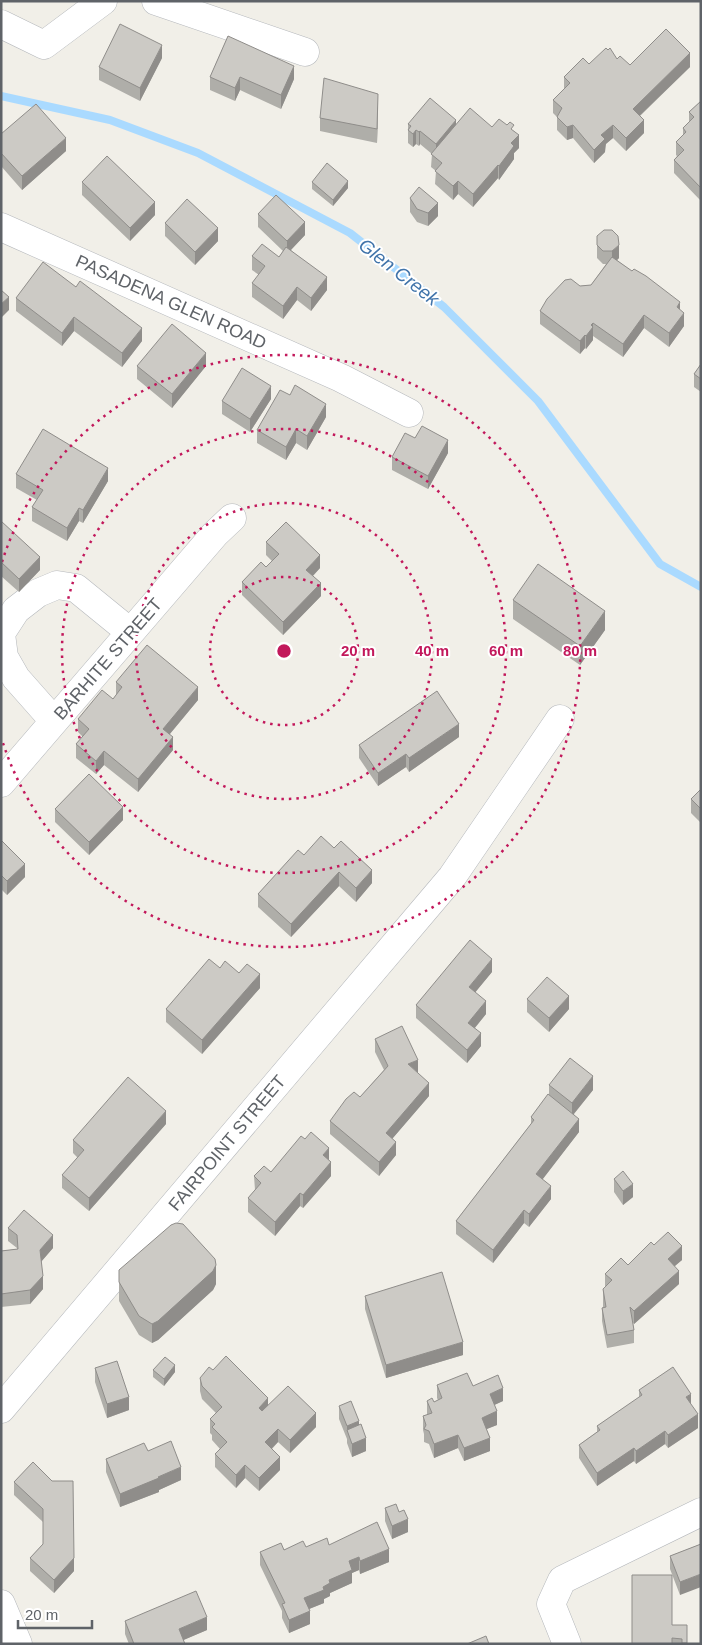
<svg xmlns="http://www.w3.org/2000/svg" width="702" height="1645" font-family="Helvetica,sans-serif">
	<style>
		.lines { fill: none; stroke-linecap: round; stroke-linejoin: round }
		.stream { stroke: #aadaff; stroke-width: 8 }
		.minor-casing { stroke: #b5b8bc; stroke-width: 29 }
		.minor { stroke: #fff; stroke-width: 28 }
		.wall { fill: #afaea9 }
		.shaded-wall { fill: #8f8d8a }
		.building { fill: #cccac5; stroke: #8f8d8a }
		.ring { fill: none; stroke: #c2185b; stroke-width: 2.5; stroke-dasharray: 2.5 5 }
		.labels { text-anchor: middle; dominant-baseline: central; stroke-width: 4; stroke-linejoin: round; paint-order: stroke }
		.street-label { font-size: 18px; fill: #5f6368; stroke: #fff }
		.water-label { font-size: 19px; font-style: italic; fill: #4174aa; stroke: #fff }
		.centre { fill: #c2185b; stroke: #fff; stroke-width: 2.5 }
		.ring-label { font-size: 15px; text-anchor: middle; font-weight: bold; fill: #c2185b; stroke: #fff; stroke-width: 4; stroke-linejoin: round; paint-order: stroke }
	</style>
	<rect width="100%" height="100%" fill="#f1efe8"/>
	<g class="lines">
		<path class="stream" d="M1,96L110,120L198,153L350,233L444,307L538,401L660,564L701,587"/>
		<g class="minor-casing">
			<path id="minor" d="M156,1L305,52
				M1,24L44,45L103,1
				M1,227L341,378L409,413
				M1,633L16,610L38,593L57,585L76,588L130,632
				M1,634L4,657L16,678L54,721
				M1,783L215,534L232,518
				M1,1409L452,877L560,719
				M1,1604L18,1644
				M567,1644L551,1604L562,1580L701,1512"/>
		</g>
		<use href="#minor" class="minor"/>
	</g>
	<path class="wall" d="M228,36L294,79L281,109L240,90L235,101L210,90V77Z
		M162,58L140,101L99,80V67Z
		M617,59L630,65L690,67L640,116L644,133L626,151L613,138L605,144V152L594,163L573,138L567,140L557,130V117L553,113V100L564,89V77L589,64Z
		M701,101V201L674,173V160L677,156L676,155V142L683,135V128L689,123V112Z
		M378,107L377,143L320,131V118Z
		M408,124L456,125L492,127L514,131L519,148L514,153V159L499,180L498,178L473,207L458,194L453,200L435,184L436,171L431,167L432,154L420,144L419,146L416,144L413,147L408,143Z
		M1,134L66,151L22,190L1,166Z
		M82,182L155,215L130,241L82,195Z
		M312,182L348,188L333,206L312,189Z
		M410,198L438,216L428,226L417,222L410,212Z
		M258,214L305,235L291,250L327,290L311,311L297,300L283,319L252,297V283L259,275L252,270V256L279,257L283,251L258,227Z
		M165,223L218,241L195,265L165,236Z
		M597,236L619,258L617,260L680,310L684,326L669,347L644,328L623,357L593,336V340L586,349L585,348L580,354L540,324V311L580,286L591,285L606,264H603L597,258Z
		M16,298L142,341L122,367L74,331L62,346L16,311Z
		M701,364V392L694,387V374Z
		M137,366H206L172,408L137,379Z
		M271,399L250,432L222,414V401Z
		M326,417L307,450L296,443L286,460L257,443V430Z
		M415,438L448,453L428,489L392,470V457Z
		M16,474L108,481L83,523L79,521L67,541L32,521V507L37,500L16,488Z
		M1,521L40,570L19,592L1,576Z
		M266,542L320,568L313,576L321,596L283,635L242,595V582L266,567L272,561L266,555Z
		M513,600L605,630L580,665L513,619Z
		M116,682L198,700L170,734L173,750L138,792L104,765L96,774L76,758V744L83,737L78,732V719L113,699L116,695Z
		M459,737L409,772L406,767L378,786L359,758V745Z
		M701,789V823L691,813V799Z
		M55,809L123,820L89,855L55,822Z
		M1,840L25,877L7,895L1,889Z
		M304,855L372,883L356,902L339,886L291,937L258,907V894Z
		M220,968L239,973L260,988L202,1054L166,1022V1009Z
		M492,972L475,992L486,1014L475,1028L481,1046L467,1063L416,1018V1005Z
		M527,999L569,1009L549,1032L527,1012Z
		M375,1039L418,1073L429,1096L392,1139L396,1155L379,1176L330,1134V1121L360,1097L384,1070L375,1052Z
		M549,1085L593,1090L574,1114L579,1132L542,1179L551,1199L529,1227L524,1223L493,1263L456,1234V1221L531,1124V1117L549,1095Z
		M166,1124L89,1211L62,1188V1175L78,1158L73,1153V1140Z
		M305,1139L329,1161L331,1176L303,1208L300,1206L275,1236L248,1212V1198L255,1190L254,1176L271,1172Z
		M614,1179L633,1197L623,1205L614,1192Z
		M8,1228L53,1248L41,1262L43,1289L30,1304L1,1307V1251L17,1249V1248L8,1241Z
		M654,1245L682,1260L674,1266L679,1284L634,1324L633,1323L634,1330V1343L607,1348L602,1321V1308L603,1307V1289L605,1287V1274L628,1265Z
		M119,1270L216,1284L213,1290L158,1340L152,1343L139,1335L119,1301Z
		M365,1296L463,1355L386,1378L365,1309Z
		M95,1368L129,1410L107,1418L95,1382Z
		M153,1370L175,1372L164,1386L153,1377Z
		M213,1370L268,1405L316,1427L290,1453L278,1442L272,1449L280,1470L259,1491L245,1478L236,1488L215,1467V1454L220,1449L212,1440V1435L210,1433V1419L216,1413L202,1399L200,1391V1378Z
		M437,1385L473,1386L503,1401L494,1405L497,1425L486,1429L490,1451L464,1461L458,1448L434,1458L429,1444L424,1442V1434L423,1430V1416L427,1415V1401L434,1402L438,1400L437,1398Z
		M639,1390L691,1405L698,1428L668,1448L665,1444L636,1464L634,1461L597,1486L579,1458V1445L597,1432V1426L639,1398Z
		M339,1406L359,1425L366,1451L352,1457L347,1443V1439L339,1419Z
		M148,1451L181,1480L159,1490V1492L120,1507L106,1472V1459Z
		M52,1481L74,1571L54,1593L30,1571V1558L43,1544V1522L14,1495V1482Z
		M385,1508L408,1532L392,1539L385,1521Z
		M701,1544L680,1595L670,1569V1556Z
		M329,1545L389,1562L360,1574L359,1570L352,1573V1583L330,1593V1596L324,1599V1603L309,1609L310,1624L289,1633L282,1618V1611L260,1565V1552Z
		M125,1621L207,1630L183,1640L185,1644H129L125,1634Z
		M672,1625L687,1644H632Z"/>
	<path class="shaded-wall" d="M162,45V58L140,101V88Z
		M690,53V67L633,122V109Z
		M294,66V79L281,109V95Z
		M240,77V90L235,101V88Z
		M378,94V107L377,143V129Z
		M456,120V133L436,157V144Z
		M644,120V133L626,151V138Z
		M573,125V138L567,140V127Z
		M613,125V138L606,144L605,152L594,163V150L601,135Z
		M416,130V144L413,147V134Z
		M420,131V144L419,146V132Z
		M519,135V148L514,153V159L499,180V166L511,143Z
		M66,138V151L22,190V176Z
		M498,165V178L473,207V194Z
		M348,181V188L333,206V200Z
		M458,181V194L453,200V186Z
		M155,202V215L130,241V228Z
		M438,203V216L428,226V213Z
		M305,222V235L287,254V241Z
		M218,228V241L195,265V252Z
		M619,245V258L612,265V251Z
		M327,277V290L311,311V298Z
		M297,287V300L283,319V306Z
		M9,297V310L1,318V304Z
		M680,302V315L677,307Z
		M684,313V326L669,347V333Z
		M644,315V328L623,357V344Z
		M74,317V331L62,346V333Z
		M593,323V340L586,349V336L591,325Z
		M142,328V341L122,367V353Z
		M585,335V348L580,354V341Z
		M206,353V366L172,408V394Z
		M271,386V399L250,432V419Z
		M326,404V417L307,450V436Z
		M296,429V443L286,460V447Z
		M448,440V453L428,489V476Z
		M108,468V481L83,523V510Z
		M79,508V521L67,541V528Z
		M320,555V568L306,583V570Z
		M40,557V570L19,592V579Z
		M321,583V596L283,635V622Z
		M605,611V630L580,665V646Z
		M198,687V700L163,742V729Z
		M459,724V737L409,772V758Z
		M173,737V750L138,792V779Z
		M104,751V765L96,774V761Z
		M406,754V767L378,786V773Z
		M123,807V820L89,855V842Z
		M25,864V877L7,895V881Z
		M372,870V883L356,902V888Z
		M339,872V886L291,937V924Z
		M492,959V972L469,1000V987Z
		M260,974V988L202,1054V1040Z
		M569,996V1009L549,1032V1018Z
		M486,1001V1014L468,1036V1023Z
		M481,1033V1046L467,1063V1050Z
		M418,1060V1073L408,1064Z
		M593,1076V1090L572,1116V1103Z
		M429,1083V1096L386,1146V1133Z
		M166,1111V1124L89,1211V1198Z
		M579,1119V1132L536,1188V1174Z
		M396,1142V1155L379,1176V1162Z
		M329,1148V1161L323,1155Z
		M331,1162V1176L303,1208V1195Z
		M633,1184V1197L623,1205V1191Z
		M551,1186V1199L529,1227V1214Z
		M300,1193V1206L275,1236V1222Z
		M524,1210V1223L493,1263V1250Z
		M53,1235V1248L40,1263V1250Z
		M682,1246V1260L668,1272V1259Z
		M216,1265V1284L213,1290L158,1340L152,1343V1324Z
		M679,1271V1284L634,1324V1311Z
		M43,1276V1289L30,1304V1290Z
		M463,1342V1355L386,1378V1365Z
		M175,1365V1372L164,1386V1379Z
		M503,1388V1401L490,1407V1394Z
		M691,1394V1407L686,1397Z
		M129,1397V1410L107,1418V1404Z
		M268,1398V1411L259,1421V1408Z
		M497,1411V1425L482,1431V1418Z
		M316,1413V1427L290,1453V1440Z
		M698,1414V1428L668,1448V1435Z
		M359,1421V1434L347,1430V1439V1426Z
		M278,1429V1442L265,1455V1442Z
		M665,1431V1444L636,1464V1451Z
		M458,1435V1448L434,1458V1444Z
		M366,1438V1451L352,1457V1444Z
		M490,1438V1451L464,1461V1448Z
		M634,1448V1461L597,1486V1473Z
		M280,1457V1470L259,1491V1478Z
		M245,1465V1478L236,1488V1475Z
		M181,1467V1480L159,1490V1492L120,1507V1494Z
		M408,1519V1532L392,1539V1526Z
		M389,1549V1562L360,1574V1561Z
		M359,1557V1570L352,1573V1583L330,1593V1596L324,1599V1603L304,1611V1598L323,1587L349,1561Z
		M74,1558V1571L54,1593V1580Z
		M701,1574V1587L680,1595V1582Z
		M310,1611V1624L289,1633V1620Z
		M207,1617V1630L179,1642V1629Z"/>
	<path class="building" d="M120,24L162,45L140,88L99,67Z
		M666,29L690,53L633,109L644,120L626,138L613,125L601,135L605,139L594,150L573,125L567,127L557,117L562,108L553,100L570,83L564,77L583,58L589,64L606,48L608,50L610,48L617,59L620,56L630,65Z
		M228,36L294,66L281,95L240,77L235,88L210,77Z
		M324,78L378,94L377,129L320,118Z
		M430,98L456,120L436,144L420,131L419,132L416,130L413,134L408,130L411,126L408,124Z
		M701,101V188L674,160L684,150L676,142L686,132L683,128L694,117L689,112Z
		M36,104L66,138L22,176L1,153V134Z
		M470,108L492,127L499,119L507,125L510,122L514,125L511,129L519,135L511,143L514,146L499,166L498,165L473,194L458,181L453,186L435,171L442,163L431,154Z
		M107,156L155,202L130,228L82,182Z
		M327,163L348,181L333,200L312,182Z
		M419,187L438,203L428,213L417,209L410,198Z
		M276,195L305,222L287,241L258,214Z
		M187,199L218,228L195,252L165,223Z
		M604,230H612L618,236L619,245L612,251H603L597,245V236Z
		M262,244L279,257L286,247L327,277L311,298L297,287L283,306L252,283L265,266L252,256Z
		M612,257L632,271L634,269L646,276L680,302L677,307L684,313L669,333L644,315L623,344L593,323L591,325L593,327L586,336L585,335L580,341L540,311L547,299L565,280L571,279L580,286L591,285Z
		M43,262L76,287L80,281L142,328L122,353L74,317L62,333L16,298Z
		M1,290L9,297L1,304Z
		M172,324L206,353L172,394L137,366Z
		M701,364V379L694,374Z
		M242,368L271,386L250,419L222,401Z
		M295,385L326,404L307,436L296,429L286,447L257,430L280,390L290,395Z
		M422,426L448,440L428,476L392,457L405,433L415,438Z
		M43,429L108,468L83,510L79,508L67,528L32,507L43,490L16,474Z
		M1,521L40,557L19,579L1,562Z
		M286,522L320,555L306,570L321,583L283,622L242,582L261,562L266,567L279,554L266,542Z
		M538,564L605,611L580,646L513,600Z
		M147,645L198,687L163,729L173,737L138,779L104,751L96,761L76,744L89,729L78,719L102,690L113,699L122,687L116,682Z
		M437,691L459,724L409,758L406,754L378,773L359,745Z
		M89,774L123,807L89,842L55,809Z
		M701,789V809L691,799Z
		M321,836L334,848L341,841L372,870L356,888L339,872L291,924L258,894L298,850L304,855Z
		M1,840L25,864L7,881L1,875Z
		M470,940L492,959L469,987L486,1001L468,1023L481,1033L467,1050L416,1005Z
		M209,959L220,968L225,961L239,973L247,964L260,974L202,1040L166,1009Z
		M547,977L569,996L549,1018L527,999Z
		M402,1026L418,1060L408,1064L429,1083L386,1133L396,1142L379,1162L330,1121L346,1099L354,1092L360,1097L388,1066L375,1039Z
		M570,1058L593,1076L572,1103L549,1085Z
		M128,1077L166,1111L89,1198L62,1175L84,1150L73,1140Z
		M548,1094L579,1119L536,1174L551,1186L529,1214L524,1210L493,1250L456,1221L534,1120L531,1117Z
		M311,1132L329,1148L323,1155L331,1162L303,1195L300,1193L275,1222L248,1198L261,1183L254,1176L264,1166L271,1172L301,1136L305,1139Z
		M623,1171L633,1184L623,1191L614,1179Z
		M24,1210L53,1235L40,1250L43,1276L30,1290L1,1294V1251L18,1249L17,1235L8,1228Z
		M176,1223L183,1224L215,1259L216,1265L213,1271L158,1321L152,1324L139,1316L119,1282V1270L171,1225Z
		M668,1232L682,1246L668,1259L679,1271L634,1311L630,1307L634,1330L607,1335L602,1308L606,1307L603,1289L612,1280L605,1274L621,1258L628,1265L651,1242L654,1245Z
		M442,1272L463,1342L386,1365L365,1296Z
		M226,1356L268,1398L259,1408L262,1411L288,1386L316,1413L290,1440L278,1429L265,1442L280,1457L259,1478L245,1465L236,1475L215,1454L227,1442L212,1427L215,1424L210,1419L222,1407L202,1386L200,1378L209,1367L213,1370Z
		M165,1357L175,1365L164,1379L153,1370Z
		M117,1361L129,1397L107,1404L95,1368Z
		M673,1367L691,1394L686,1397L698,1414L668,1435L665,1431L636,1451L634,1448L597,1473L579,1445L600,1430L597,1426L642,1395L639,1390Z
		M467,1373L473,1386L498,1375L503,1388L490,1394L497,1411L482,1418L490,1438L464,1448L458,1435L434,1444L429,1431L424,1429L426,1425L423,1416L432,1413L427,1401L432,1398L434,1402L442,1398L437,1385Z
		M351,1401L359,1421L347,1426L339,1406Z
		M361,1424L366,1438L352,1444L347,1430Z
		M171,1441L181,1467L158,1477L159,1478L120,1494L106,1459L144,1443L148,1451Z
		M33,1462L52,1481H73L74,1558L54,1580L30,1558L43,1544V1509L14,1482Z
		M396,1504L399,1512L404,1510L408,1519L392,1526L385,1508Z
		M377,1522L389,1549L360,1561L359,1557L349,1561L352,1570L329,1580L330,1583L323,1587L324,1590L304,1598L310,1611L289,1620L282,1604L285,1603L260,1552L281,1543L284,1550L303,1541L306,1547L327,1538L329,1545Z
		M701,1544V1574L680,1582L670,1556Z
		M632,1575H672V1625H687V1643H682V1639L672,1638V1644H632Z
		M196,1591L207,1617L179,1629L185,1644H134L125,1621Z
		M486,1636L489,1644H467Z"/>
	<g class="ring">
		<circle cx="284" cy="651" r="74"/>
		<circle cx="284" cy="651" r="148"/>
		<circle cx="284" cy="651" r="222"/>
		<path d="M2 562A296 296 0 1 1 2 740"/>
	</g>
	<g class="labels">
		<g class="street-label">
			<text transform="translate(171 302) rotate(24)">PASADENA GLEN ROAD</text>
			<text transform="translate(108 659) rotate(-49)">BARHITE STREET</text>
			<text transform="translate(227 1143) rotate(-50)">FAIRPOINT STREET</text>
		</g>
		<g class="water-label">
			<text transform="translate(399 272) rotate(38)">Glen Creek</text>
		</g>
	</g>
	<circle cx="284" cy="651" r="8" class="centre"/>
	<g class="ring-label">
		<text x="358" y="656">20 m</text>
		<text x="432" y="656">40 m</text>
		<text x="506" y="656">60 m</text>
		<text x="580" y="656">80 m</text>
	</g>
	<rect width="702" height="1645" fill="none" stroke="#5f6368" stroke-width="5"/>
	<path d="M18 1620v8h74v-8" fill="none" stroke="#5f6368" stroke-width="2.5"/>
	<text x="25" y="1620" font-size="15" fill="#5f6368" stroke="#ffffff" stroke-width="4" paint-order="stroke">20 m</text>
</svg>
